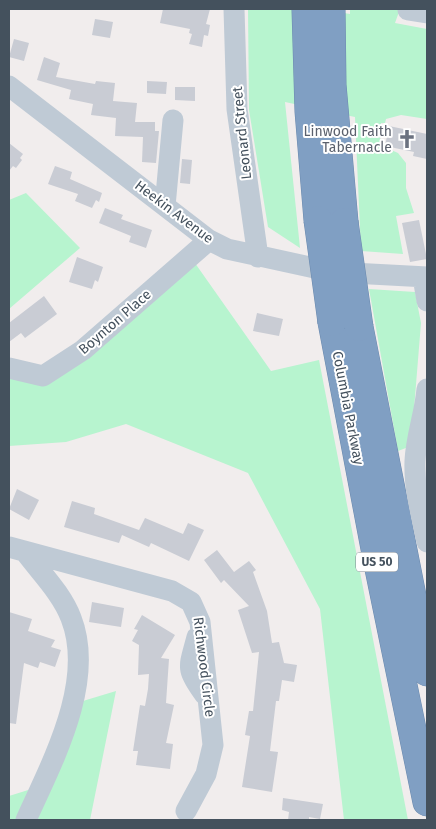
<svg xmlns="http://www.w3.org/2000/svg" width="436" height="829" font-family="'Fira Sans',sans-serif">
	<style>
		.green { fill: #b7f4cf }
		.building { fill: #c9ccd4 }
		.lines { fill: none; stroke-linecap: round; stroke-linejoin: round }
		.highway-casing { stroke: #6b8aae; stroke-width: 29 }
		.minor { stroke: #bfcad5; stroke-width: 21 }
		.highway { stroke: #809fc3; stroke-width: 28 }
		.highway-bridge-casing { stroke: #6b8aae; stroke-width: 29; stroke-linecap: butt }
		.highway-bridge { stroke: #809fc3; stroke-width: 28 }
		.labels { text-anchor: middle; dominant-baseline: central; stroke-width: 4; stroke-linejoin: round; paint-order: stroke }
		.shield { fill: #fff; stroke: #7c858e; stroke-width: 1 }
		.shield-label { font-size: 12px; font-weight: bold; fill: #44515d }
		.worship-label { font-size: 14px; fill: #5b616d; stroke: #fff; text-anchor: end }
		.street-label { font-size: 14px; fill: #44515d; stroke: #fff }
	</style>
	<rect width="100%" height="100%" fill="#f1eded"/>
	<path class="green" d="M248,9H321L350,14V9H400L395,23L427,29V119L401,115L386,119L385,123H381L379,137L389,149L398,153L406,163V188L414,213L396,216L403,254L361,251L355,117L285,102L300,248L268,227L249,110Z
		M26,193L80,248L9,309V200Z
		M190,256L271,371L319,360L408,820H344L320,609L248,473L126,424L66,442L9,446V368L43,376Z
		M369,289L415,292L421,323L411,446L398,451Z
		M116,691L90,820H9V796L41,786L73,704Z"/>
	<path class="building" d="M163,9H210L206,24L210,25L208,36L204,35L202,47L189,44L192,34L189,33L190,29L160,23Z
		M95,19L113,22L110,38L92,35Z
		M14,39L29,43L24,61L9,57Z
		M44,57L60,63L56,77L95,84L96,81L115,83L113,101L137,103L135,122H155V131H159L156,163L142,162L143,137L115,136L116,118L91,115L93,104L69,99L71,90L37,80Z
		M147,81L167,82L166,94L147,93Z
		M175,87H195V101L175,100Z
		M389,126L427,134V159L413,156L414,152L385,146Z
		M9,143L23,154L20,158L22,160L16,168L13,166L9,171Z
		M182,159L192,160L190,184L180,183Z
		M55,166L72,172L70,179L102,193L99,202L96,200L92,208L75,201L78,194L48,184Z
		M105,208L123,215L121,219L152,230L146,248L129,242L131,236L99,223Z
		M419,220L427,259L410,262L402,223Z
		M77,257L103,267L98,282L95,280L92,289L69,282Z
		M44,296L57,314L25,338L21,333L9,342V323Z
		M257,313L283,319L279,336L253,331Z
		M17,489L39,500L29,520L9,509Z
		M72,501L95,508L94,514L139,530L145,518L183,534L188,523L204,530L189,561L151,543L149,547L122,535L119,543L64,527Z
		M217,550L234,572L249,561L256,570L253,572L267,611L272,643L279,642L284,663L297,665L294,682L282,680L279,701H276L270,751L278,752L272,792L242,787L250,736L245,735L249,711H253L259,652L252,653L238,610L249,606L224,580L221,583L204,560Z
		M92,602L124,608L121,627L89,622Z
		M9,612L32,619L28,631L55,640L51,647L61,650L55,667L40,662L38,668L24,663L16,724L9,723Z
		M142,615L175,635L161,658L169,659L166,703L174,705L166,743L173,744L170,769L136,765L138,751H133L140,705L145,706L148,689L149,674L138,675L139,645L132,641L138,630L134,629Z
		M283,798L323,804L320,819L309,817V820H288L289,812L282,810Z"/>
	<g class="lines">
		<g class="highway-casing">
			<path id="highway" d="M306,9L309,111L318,220
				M331,9L332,85L344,222
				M332,322L377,559L427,802
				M359,327L427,672"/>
		</g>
		<path class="minor" d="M234,9L237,109L258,257
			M408,10L427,13
			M9,86L209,240L227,249L333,272L427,277
			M165,206L173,120
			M423,277L427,301
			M9,368L43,376L83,350L209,240
			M427,389C425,413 416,437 415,461C414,489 421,515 427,542
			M9,547L172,591L191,602L200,622L213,745L206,774L186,811
			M26,553C41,573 62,594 71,618C96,682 52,762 26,820
			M197,637C189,668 185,668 205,695"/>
		<use href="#highway" class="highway"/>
		<g class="highway-bridge-casing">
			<path id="highway-bridge" d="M318,220L332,322
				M344,222L359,327"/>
		</g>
		<use href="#highway-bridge" class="highway-bridge"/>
	</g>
	<defs>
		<g id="church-bare" transform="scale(1.5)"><path d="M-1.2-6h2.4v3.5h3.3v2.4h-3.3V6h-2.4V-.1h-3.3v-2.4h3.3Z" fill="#6b7280" stroke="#fff" stroke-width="2.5" paint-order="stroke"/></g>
	</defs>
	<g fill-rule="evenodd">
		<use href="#church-bare" x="407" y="139"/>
	</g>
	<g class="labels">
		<rect class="shield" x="356" y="552.5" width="42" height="19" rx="4"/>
		<g class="shield-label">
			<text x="377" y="562">US 50</text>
		</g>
		<g class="worship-label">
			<text x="392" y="131">Linwood Faith<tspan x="392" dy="16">Tabernacle</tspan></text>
		</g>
		<g class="street-label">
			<text transform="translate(242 133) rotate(-96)">Leonard Street</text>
			<text transform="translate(174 212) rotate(37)">Heekin Avenue</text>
			<text transform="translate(115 322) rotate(-41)">Boynton Place</text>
			<text transform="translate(348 408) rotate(79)">Columbia Parkway</text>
			<text transform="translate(204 667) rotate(83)">Richwood Circle</text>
		</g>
	</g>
	<rect width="436" height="829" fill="none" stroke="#44515d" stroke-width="20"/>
</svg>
